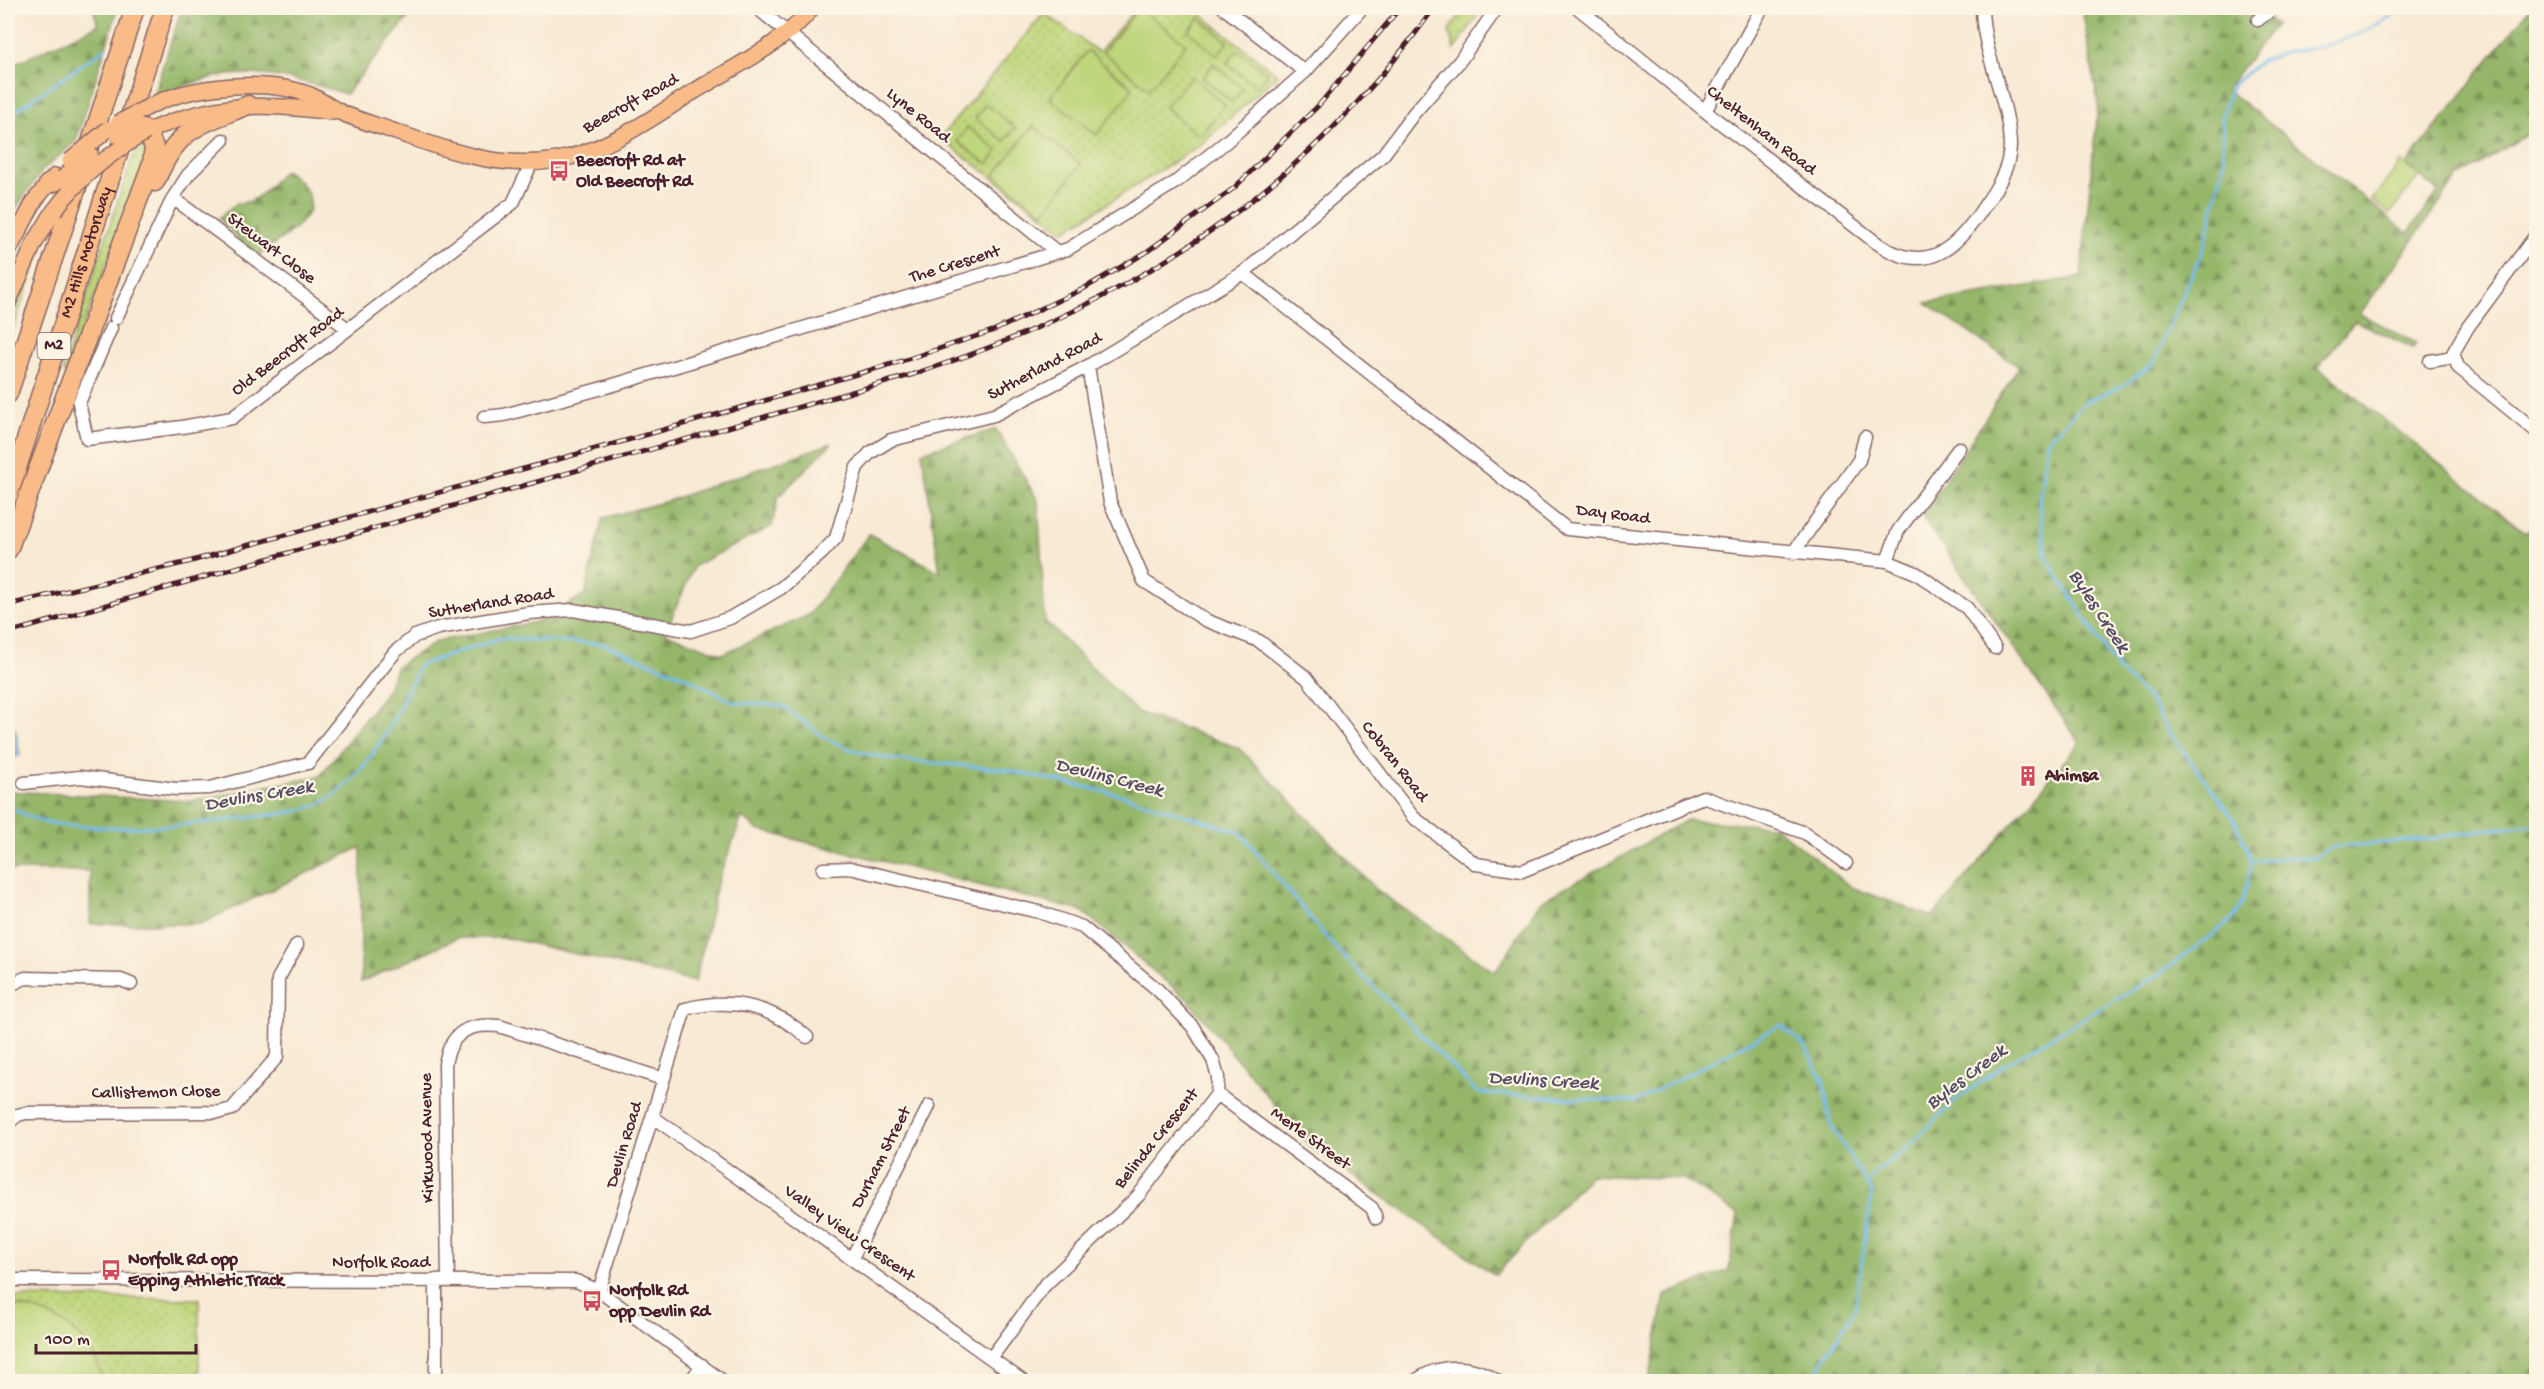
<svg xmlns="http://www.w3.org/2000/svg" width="2544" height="1389" font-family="'Gochi Hand',sans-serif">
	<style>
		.green { fill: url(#green-dots); stroke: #847a53; stroke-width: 1.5 }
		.forest { fill: url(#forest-firs); stroke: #706b4b; stroke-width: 1.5 }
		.pitch { fill: #bed67b; stroke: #847a53; stroke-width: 1.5 }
		.water { fill: url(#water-waves); stroke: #606e8c; stroke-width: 1.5 }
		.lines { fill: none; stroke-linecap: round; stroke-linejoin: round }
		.stream { stroke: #76bced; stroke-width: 3 }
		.minor-casing { stroke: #876666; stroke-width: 15 }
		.major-casing { stroke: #876666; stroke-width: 18 }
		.highway-casing { stroke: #876666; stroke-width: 21 }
		.minor { stroke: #fff; stroke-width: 12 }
		.major { stroke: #f9bc89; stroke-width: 15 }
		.highway { stroke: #f9bc89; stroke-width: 18 }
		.rail-casing { stroke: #4a1f2b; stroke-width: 5 }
		.rail { stroke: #fcf5e5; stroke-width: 3; stroke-dasharray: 9; stroke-linecap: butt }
		.major-bridge-casing { stroke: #876666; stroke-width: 18; stroke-linecap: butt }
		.highway-bridge-casing { stroke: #876666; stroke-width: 21; stroke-linecap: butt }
		.major-bridge { stroke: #f9bc89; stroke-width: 15 }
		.highway-bridge { stroke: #f9bc89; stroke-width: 18 }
		.labels { text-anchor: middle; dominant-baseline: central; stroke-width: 4.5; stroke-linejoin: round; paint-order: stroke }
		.shield { fill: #fcf5e5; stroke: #7f5f63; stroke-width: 1.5 }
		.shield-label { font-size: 16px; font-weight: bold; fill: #4a1f2b }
		.street-label { font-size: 18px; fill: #4a1f2b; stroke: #fcf5e5 }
		.poi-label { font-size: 18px; font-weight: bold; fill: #4a1f2b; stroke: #fcf5e5; text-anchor: start }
		.water-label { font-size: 20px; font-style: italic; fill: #574e65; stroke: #fcf5e5 }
	</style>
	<defs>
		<pattern id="green-dots" width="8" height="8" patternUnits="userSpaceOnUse" patternTransform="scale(1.5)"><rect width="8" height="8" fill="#bed67b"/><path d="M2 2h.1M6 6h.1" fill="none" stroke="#a5b76a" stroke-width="1.8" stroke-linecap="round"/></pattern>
		<pattern id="forest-firs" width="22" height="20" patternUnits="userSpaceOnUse" patternTransform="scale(1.5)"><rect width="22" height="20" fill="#96b76b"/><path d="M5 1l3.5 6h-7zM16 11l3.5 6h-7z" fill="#7c9458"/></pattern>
		<pattern id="water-waves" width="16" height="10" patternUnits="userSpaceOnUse" patternTransform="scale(1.5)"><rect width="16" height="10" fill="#76bced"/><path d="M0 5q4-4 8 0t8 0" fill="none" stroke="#6398c0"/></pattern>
	</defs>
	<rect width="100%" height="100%" fill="#fcf5e5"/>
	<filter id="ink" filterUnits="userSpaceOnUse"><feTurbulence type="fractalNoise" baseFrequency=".0167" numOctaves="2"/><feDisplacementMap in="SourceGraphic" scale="12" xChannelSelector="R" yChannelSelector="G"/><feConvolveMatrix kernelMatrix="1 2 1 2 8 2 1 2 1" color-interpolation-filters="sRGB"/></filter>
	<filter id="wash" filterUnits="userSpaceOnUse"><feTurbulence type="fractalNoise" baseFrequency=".008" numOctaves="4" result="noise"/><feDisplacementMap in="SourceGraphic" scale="24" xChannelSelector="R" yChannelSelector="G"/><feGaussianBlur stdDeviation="1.35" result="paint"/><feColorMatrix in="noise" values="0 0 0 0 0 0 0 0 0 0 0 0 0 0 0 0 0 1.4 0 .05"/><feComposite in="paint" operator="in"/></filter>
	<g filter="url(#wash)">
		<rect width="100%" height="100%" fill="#f8ead4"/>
		<path class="green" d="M1136,8H1193L1278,75L1199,146L1064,231L940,138L1044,13L1099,52Z
			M1465,8H1483L1454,50L1449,30Z
			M144,142L146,161L65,374L63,368L130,164L140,143Z
			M42,243L8,345V318Z
			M8,1297L199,1299V1381L8,1382Z"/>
		<path class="forest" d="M93,8H118L76,141L42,171L8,219V67L98,25Z
			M182,8H416L346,94C306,82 262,69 219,76C197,80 174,90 153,96Z
			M2082,8H2252L2276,24L2226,89L2408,233L2439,191L2406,165L2530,8H2536V132L2534,130L2457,178L2360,314L2416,343L2413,348L2355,321L2318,367L2525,532L2536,525V532L2530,536L2536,541V1381H1649L1665,1295L1729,1270L1738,1214L1684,1179L1591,1175L1495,1275L1309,1146L1188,1000L1082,911L758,830L742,817L717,884L695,982L508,938H457L361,982V847L200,924H90V871L8,870V791L191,801L320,776L387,691L397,666L437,641L541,621L585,594L603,518L668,501L832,443L778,497L772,526L694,566L665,633L722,654L809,615L869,534L940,572L922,452L996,429L1038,501L1045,621L1137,712L1239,748L1377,890L1495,972L1541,901L1687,820L1774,826L1851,887L1932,917L2080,743L1922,516L2019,367L1926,303L2081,277L2098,103Z
			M285,170C343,210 287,231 256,258L219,218L237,203C260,204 269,184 285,170Z"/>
		<path class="pitch" d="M1139,8L1186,44L1149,89L1103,52Z
			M1199,18L1228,42L1217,55L1188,31Z
			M1238,50L1268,74L1257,87L1227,63Z
			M1087,51L1133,88L1097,135L1050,98Z
			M1213,64L1243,88L1232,102L1203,78Z
			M1192,76L1225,105L1199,136L1165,107Z
			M986,104L1015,128L1004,141L975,118Z
			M1033,126L1081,164L1043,213L994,175Z
			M968,127L998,151L987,164L957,141Z
			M2401,162L2419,176L2390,214L2372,200Z
			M8,1305C55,1310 92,1333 103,1381H8Z"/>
		<path class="water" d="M8,715L16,732L20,755L9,761Z"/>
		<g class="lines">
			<path class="stream" d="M192,12L195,8
				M8,116L106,48
				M8,806C20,812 36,822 49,823C117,832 187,826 254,817C275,814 302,813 321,803C369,779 398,711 420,665L501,638L604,644L686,677L733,702L783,706L825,738L852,750L889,759L1002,769L1121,795L1240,832L1336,949L1478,1093L1635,1102L1781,1025L1805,1046L1824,1083L1830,1124L1872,1192L1855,1309L1810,1382
				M2252,862L2286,857L2314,858L2333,847L2430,839L2480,830L2536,825
				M1867,1185L1877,1171L1904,1151L1956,1100L2005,1064L2157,976L2233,919L2243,901L2252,862L2236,822L2169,732L2150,700L2118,670L2047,559L2039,502L2047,441L2087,401L2121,387L2153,364L2205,245L2224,162L2222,116L2232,85L2261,61L2287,52L2325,46L2363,32L2406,8"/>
		</g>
	</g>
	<g filter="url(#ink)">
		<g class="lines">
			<g class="minor-casing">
				<path id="minor" d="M757,8L1057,252
					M1224,8L1305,72
					M1578,8L1705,111L1874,241C1925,278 1956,250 1985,205C1997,188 2009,169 2010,147C2010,102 1983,57 1982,8
					M2258,20L2273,8
					M1705,111L1762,8
					M173,198L348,329
					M2536,235L2468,327L2453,353L2458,367L2536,431
					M1243,273L1567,529L1887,561L1916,573L1967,608L1995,648
					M116,318L173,198L188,175L223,140
					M111,328L79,403L87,439L182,427L232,418L513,203L532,162
					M2430,361L2454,357
					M1088,366L1110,502L1144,581L1205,620L1259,641L1307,678L1413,817L1476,864L1522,871L1703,797L1805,833L1846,863
					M484,417L504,415L610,386L1068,249L1176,182L1227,141L1305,72L1362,8
					M1793,553L1859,460L1865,437
					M1887,561L1898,531L1959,448
					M24,783L80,777L176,789L210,788L308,763L395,652L415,636L438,628L529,613L573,610L691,631L730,618L781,588L822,553L836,538L857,467L870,453L891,440L994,415L1088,366L1243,273L1383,155L1414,113L1459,62L1497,8
					M823,869L850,868L1039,912L1082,927L1158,990L1193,1027L1213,1060L1218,1077L1217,1094L1138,1196L1044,1286L991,1358
					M8,986L25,978L121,980L131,984
					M1217,1094L1372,1208L1376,1218
					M653,1117L1024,1382
					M8,1123L18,1115L26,1113L221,1112L232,1109L277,1057L278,979L297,945
					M852,1258L929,1106
					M8,1280L576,1281L599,1291L724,1382
					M436,1280V1382
					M448,1280L445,1064C451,1032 468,1023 499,1026L663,1079
					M599,1291L685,1009C730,997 771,1005 807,1037
					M690,1382L702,1365
					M1414,1382C1439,1363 1473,1363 1498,1382"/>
			</g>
			<g class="major-casing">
				<path id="major" d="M150,106C191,85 268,78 310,95C321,100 331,108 342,113C358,120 376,125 393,131C446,150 500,170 557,160C606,151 649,120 690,94C731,68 783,45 812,8
					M146,132C217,101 258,103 333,112
					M8,252L35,200L55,176
					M8,303L34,244L54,211"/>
			</g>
			<g class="highway-casing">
				<g id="highway">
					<path d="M88,151L135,8"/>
					<path d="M155,182C178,127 197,126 248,105"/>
					<path d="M48,184L64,179"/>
					<path d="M8,394L80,178"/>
					<path id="s1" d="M8,496L165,8"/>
					<path d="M8,550L152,163L154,147L146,130"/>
				</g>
			</g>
			<use href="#minor" class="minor"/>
			<use href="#major" class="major"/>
			<use href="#highway" class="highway"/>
			<g class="rail-casing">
				<path id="rail" d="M8,605L188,562L635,438L902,361L995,330L1083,289L1145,253L1234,188L1319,105L1400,8
					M8,633L911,375C1128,306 1300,195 1434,8"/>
			</g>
			<use href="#rail" class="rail"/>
			<g class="major-bridge-casing">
				<path id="major-bridge" d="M118,123L150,106
					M70,161L108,129
					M54,211C79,177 110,153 146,132"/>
			</g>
			<g class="highway-bridge-casing">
				<path id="highway-bridge" d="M119,134L135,127L146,130
					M64,179L89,156"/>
			</g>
			<use href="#major-bridge" class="major-bridge"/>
			<use href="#highway-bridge" class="highway-bridge"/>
		</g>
	</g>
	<defs>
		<g id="bus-bare" transform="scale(1.62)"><path d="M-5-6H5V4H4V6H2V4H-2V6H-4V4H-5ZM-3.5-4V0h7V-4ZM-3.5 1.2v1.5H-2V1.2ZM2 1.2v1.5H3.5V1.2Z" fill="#d1495b" stroke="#fcf5e5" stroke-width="2.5" paint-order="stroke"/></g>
		<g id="building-bare" transform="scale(1.62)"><path d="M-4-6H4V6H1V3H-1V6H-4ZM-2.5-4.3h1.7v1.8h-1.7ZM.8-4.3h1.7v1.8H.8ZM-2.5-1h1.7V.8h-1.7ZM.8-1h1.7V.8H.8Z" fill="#d1495b" stroke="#fcf5e5" stroke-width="2.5" paint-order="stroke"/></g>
	</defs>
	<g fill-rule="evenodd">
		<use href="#bus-bare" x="559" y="171"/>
		<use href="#building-bare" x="2028" y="776"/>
		<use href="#bus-bare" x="111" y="1270"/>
		<use href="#bus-bare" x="592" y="1301"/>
	</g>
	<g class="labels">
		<rect class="shield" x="37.5" y="333" width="33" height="26" rx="4.5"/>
		<g class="shield-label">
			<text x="54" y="346">M2</text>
		</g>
		<g class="street-label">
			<text transform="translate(631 104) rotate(-29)">Beecroft Road</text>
			<text transform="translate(918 116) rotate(39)">Lyne Road</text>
			<text transform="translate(1761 131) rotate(38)">Cheltenham Road</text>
			<text transform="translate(271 249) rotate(37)">Stewart Close</text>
			<text stroke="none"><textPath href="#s1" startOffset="256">M2 Hills Motorway</textPath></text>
			<text transform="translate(955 265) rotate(-17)">The Crescent</text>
			<text transform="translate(288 352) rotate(-37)">Old Beecroft Road</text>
			<text transform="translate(1045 367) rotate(-28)">Sutherland Road</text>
			<text transform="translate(1613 515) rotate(7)">Day Road</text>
			<text transform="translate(491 604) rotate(-9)">Sutherland Road</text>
			<text transform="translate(1394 762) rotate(52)">Cobran Road</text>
			<text transform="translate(156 1093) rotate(-1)">Callistemon Close</text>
			<text transform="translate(428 1138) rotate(-91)">Kirkwood Avenue</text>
			<text transform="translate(1157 1139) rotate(-51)">Belinda Crescent</text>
			<text transform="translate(1310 1139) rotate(36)">Merle Street</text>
			<text transform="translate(625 1145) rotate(-73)">Devlin Road</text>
			<text transform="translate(882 1158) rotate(-63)">Durham Street</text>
			<text transform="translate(849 1234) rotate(35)">Valley View Crescent</text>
			<text x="381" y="1263">Norfolk Road</text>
		</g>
		<g class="poi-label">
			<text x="576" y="161">Beecroft Rd at<tspan x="576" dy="21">Old Beecroft Rd</tspan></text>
			<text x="2045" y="776">Ahimsa</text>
			<text x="128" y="1260">Norfolk Rd opp<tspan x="128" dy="21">Epping Athletic Track</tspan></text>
			<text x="609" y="1291">Norfolk Rd<tspan x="609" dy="21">opp Devlin Rd</tspan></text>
		</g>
		<g class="water-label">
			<text transform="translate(2098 612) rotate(57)">Byles Creek</text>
			<text transform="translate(1109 779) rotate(14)">Devlins Creek</text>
			<text transform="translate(259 797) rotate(-10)">Devlins Creek</text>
			<text transform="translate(1967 1078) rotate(-37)">Byles Creek</text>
			<text transform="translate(1543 1082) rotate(3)">Devlins Creek</text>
		</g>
	</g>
	<rect width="2544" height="1389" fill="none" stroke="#fcf5e5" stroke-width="30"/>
	<path d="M36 1344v9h160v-9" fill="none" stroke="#4a1f2b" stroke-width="3"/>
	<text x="45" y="1344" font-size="18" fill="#4a1f2b" stroke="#fcf5e5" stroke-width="4.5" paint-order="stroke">100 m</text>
</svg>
